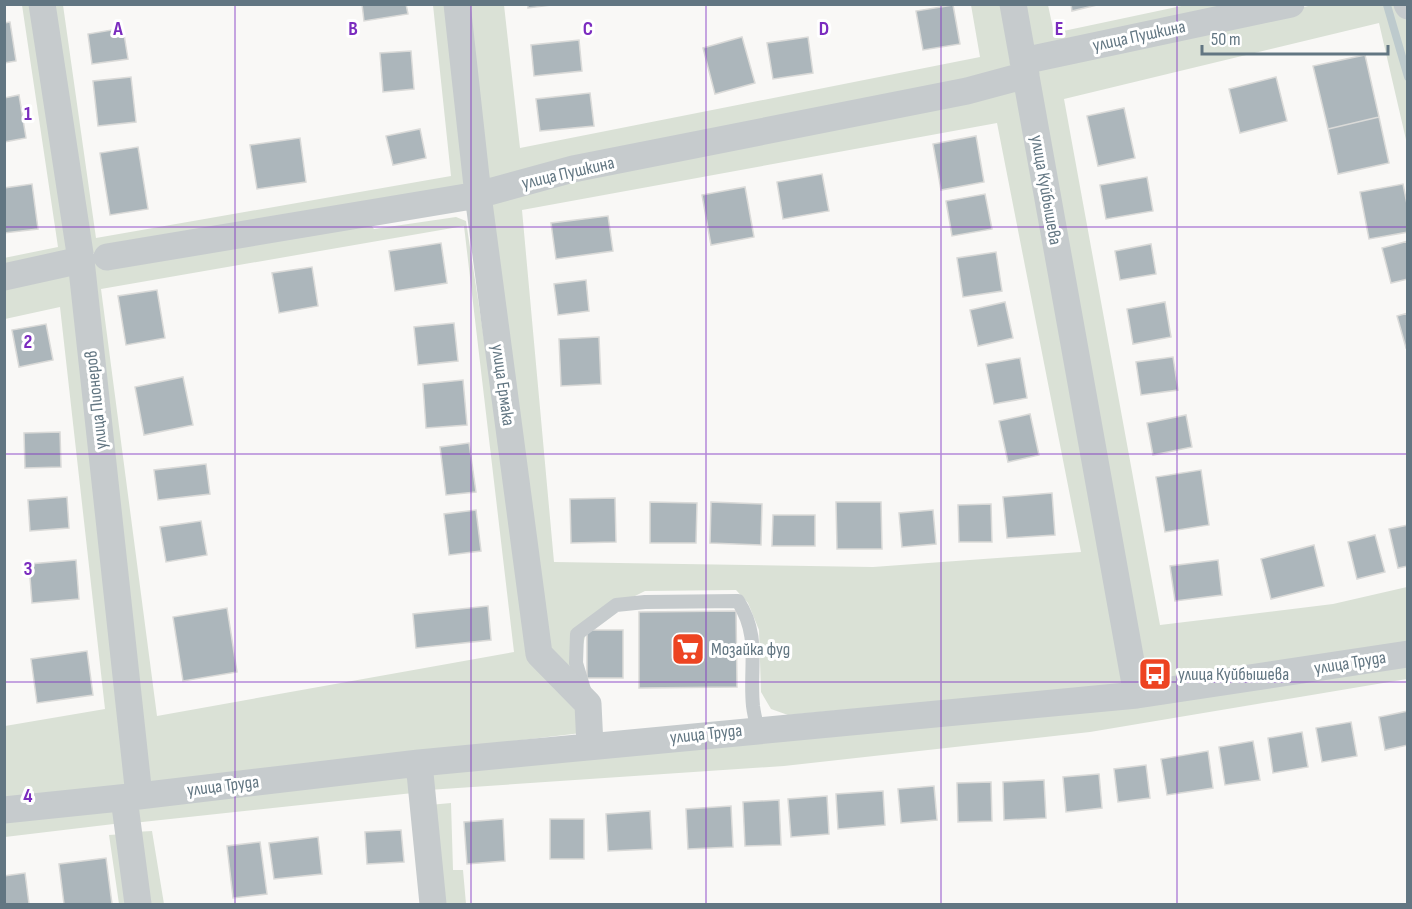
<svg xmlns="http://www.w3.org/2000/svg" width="1412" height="909" font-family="'Sofia Sans Condensed',sans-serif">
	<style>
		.green { fill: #dae1d6; fill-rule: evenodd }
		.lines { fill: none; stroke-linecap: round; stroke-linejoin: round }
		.stream { stroke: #bdcacd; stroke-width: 8 }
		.building { fill: #acb6bb; stroke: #dadad8; stroke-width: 1.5 }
		.lane { stroke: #c6cbcd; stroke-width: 14 }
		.street { stroke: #c6cbcd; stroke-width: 27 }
		.grid { fill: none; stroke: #7b2cbf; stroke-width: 1.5; stroke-opacity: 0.55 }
		.labels { text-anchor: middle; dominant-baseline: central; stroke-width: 6; stroke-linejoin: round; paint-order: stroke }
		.street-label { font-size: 18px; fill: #627682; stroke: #fff }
		.poi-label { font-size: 18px; fill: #627682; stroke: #fff; text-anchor: start }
		.grid-label { font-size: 20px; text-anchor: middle; font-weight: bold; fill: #7b2cbf; stroke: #fff; stroke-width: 6; stroke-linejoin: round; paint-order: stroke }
	</style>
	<rect width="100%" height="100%" fill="#f9f8f6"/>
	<path class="green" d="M22,5H36L75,256L5,272L4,258L58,247Z
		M49,5H63L96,238L451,176L433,5H452L473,184L110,251L88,254Z
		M463,5H504L520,148L980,57L971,5H1002L1014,72L489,186Z
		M1023,5H1048L1054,33L1186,5H1270L1031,48Z
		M1313,5H1401L1408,19L1407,144L1379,23L1064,99L1160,625L1333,604L1407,587V645L1147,680L1034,70L1043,61Z
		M1018,85L1124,684L788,715L771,709L761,692L759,630L748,603L736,590L645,591L609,609L587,630L582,648L578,686L545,650L487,205L493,197ZM997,123L1081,552L873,567L554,562L522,210Z
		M456,217L466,221L532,652L580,710L581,733L145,786L88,264L367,220L374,229ZM464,226L514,652L157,716L101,289Z
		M76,267L130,789L5,802V726L105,709L60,307L5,319L4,284Z
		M1407,665V679L1090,732L784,766L428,790L431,772Z
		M407,774L413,793L133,823L135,806Z
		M451,803L453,870H463L466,904H439L429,805Z
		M118,808L122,823L5,837L4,820Z
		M152,831L164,904H144L134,832Z
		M124,834L132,904H119L109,835Z"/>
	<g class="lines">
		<path class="stream" d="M1387,5L1408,77"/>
	</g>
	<path class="building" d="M362,4H406L408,14L364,21Z
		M528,4H559L528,8Z
		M1071,4H1101L1072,11Z
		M953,5L960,44L923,50L916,11Z
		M10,22L16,61L4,63V23Z
		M123,28L128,59L92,64L88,34Z
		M742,37L755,83L715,94L703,48Z
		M808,37L813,73L773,79L767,43Z
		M579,40L582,71L534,76L531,45Z
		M411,51L414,89L383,92L380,53Z
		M1365,55L1379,117L1328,129L1313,66Z
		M131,77L136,122L98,126L93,81Z
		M1276,77L1287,121L1240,133L1229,89Z
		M590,93L594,126L540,131L536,99Z
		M19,95L26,138L4,142V98Z
		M1124,108L1135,158L1098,166L1087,116Z
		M1379,117L1389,163L1338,174L1328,129Z
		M420,129L426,158L393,165L386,136Z
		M976,136L984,182L941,190L933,144Z
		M300,138L306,182L257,189L250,145Z
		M138,147L148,209L110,215L100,153Z
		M822,174L829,211L783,219L777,182Z
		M1147,177L1153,211L1106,219L1100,185Z
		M32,184L38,229L4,233V188Z
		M1403,184L1408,209V232L1369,239L1360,192Z
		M745,187L754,237L711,245L702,195Z
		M985,194L992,229L952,236L946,201Z
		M608,216L613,251L556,259L551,223Z
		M1408,241V279L1391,283L1382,248Z
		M441,243L447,283L395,291L389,251Z
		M1151,244L1156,274L1120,280L1115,251Z
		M996,252L1002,291L963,297L957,258Z
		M312,267L318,306L279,313L272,273Z
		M586,280L589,311L558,315L554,284Z
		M157,290L165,338L126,345L118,296Z
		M1005,302L1013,338L978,346L970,310Z
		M1165,302L1171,337L1133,344L1127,309Z
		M1408,313V347L1406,348L1397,316Z
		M454,323L458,361L418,365L414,327Z
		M46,324L53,360L19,367L12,330Z
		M599,337L601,384L561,386L559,339Z
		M1173,357L1178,390L1141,395L1136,362Z
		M1020,358L1027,398L994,404L986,364Z
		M183,377L193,425L144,435L135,387Z
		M463,380L467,425L426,428L423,384Z
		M1030,414L1039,455L1008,462L999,421Z
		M1186,415L1192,447L1153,455L1147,423Z
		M60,432L61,467L25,468L24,433Z
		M469,443L476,492L446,495L440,447Z
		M206,464L210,494L158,500L154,470Z
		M1201,470L1209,525L1165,532L1156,477Z
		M1052,493L1055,535L1007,538L1003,497Z
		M67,497L69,528L30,531L28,500Z
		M615,498L616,542L571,543L570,499Z
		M650,502L697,503L696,543H650Z
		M711,502L762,504L761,545L710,543Z
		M836,502H881L882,549H837Z
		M991,504L992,542H959L958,505Z
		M476,510L481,551L449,555L444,514Z
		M933,510L936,544L902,547L899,513Z
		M773,515H815V546H772Z
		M201,521L207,555L166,562L160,527Z
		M1408,525V566L1398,568L1389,529Z
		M1375,535L1385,572L1357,579L1348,542Z
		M1314,545L1324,586L1271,599L1261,559Z
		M76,560L79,599L32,603L29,564Z
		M1218,560L1222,595L1175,601L1170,566Z
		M488,606L491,640L416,648L413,614Z
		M227,608L237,672L183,681L173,617Z
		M736,611L737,687L639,688V612Z
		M587,630H623V678H587Z
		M87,651L93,695L37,703L31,659Z
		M1408,711V745L1385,750L1379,717Z
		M1351,722L1357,756L1322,762L1316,728Z
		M1302,732L1308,767L1273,773L1268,738Z
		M1253,741L1260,780L1225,785L1219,747Z
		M1208,751L1213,788L1167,795L1161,759Z
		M1146,765L1150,798L1118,802L1114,769Z
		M1099,774L1102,808L1066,812L1063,777Z
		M1044,780L1046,818L1004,820L1003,782Z
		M991,782L992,821L958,822L957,783Z
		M934,786L937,820L901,823L898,789Z
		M883,791L885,825L838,829L836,794Z
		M827,796L829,834L791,837L788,799Z
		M779,800L781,845L745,846L743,802Z
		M731,806L733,847L688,849L686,809Z
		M650,811L652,849L608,851L606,814Z
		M503,819L505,861L467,864L464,822Z
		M550,819H584V859H550Z
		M401,830L404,862L367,864L365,832Z
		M318,837L322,874L274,879L269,843Z
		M260,842L267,894L233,898L227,846Z
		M106,858L112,904H64L59,864Z
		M25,873L29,904H4V876Z"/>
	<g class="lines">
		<path class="lane" d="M585,693L576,663L577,634L616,605L645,602L738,601C761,637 749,667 753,706C754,714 756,722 758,729"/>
		<path class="street" d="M42,4L81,260L139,796
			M457,4L478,195L539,654L588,704L590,746
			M1013,4L1137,695
			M1407,4L1408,6
			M1023,61L1291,4
			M107,257L478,195L573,169L967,91L1026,75
			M4,277L81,260
			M419,763L433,904
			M124,798L138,904
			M4,810L139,796L419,763L1137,695L1408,654"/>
	</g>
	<path class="grid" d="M235,4V904M471,4V904M706,4V904M941,4V904M1177,4V904M4,227H1408M4,454H1408M4,682H1408"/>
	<defs>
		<g id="supermarket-square" transform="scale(1.725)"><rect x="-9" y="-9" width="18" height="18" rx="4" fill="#ed4422" stroke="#fff"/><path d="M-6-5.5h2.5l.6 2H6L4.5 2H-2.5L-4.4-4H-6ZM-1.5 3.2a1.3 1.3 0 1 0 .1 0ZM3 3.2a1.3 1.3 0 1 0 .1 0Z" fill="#fff"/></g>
		<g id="bus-square" transform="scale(1.725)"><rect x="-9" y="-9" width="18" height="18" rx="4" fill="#ed4422" stroke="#fff"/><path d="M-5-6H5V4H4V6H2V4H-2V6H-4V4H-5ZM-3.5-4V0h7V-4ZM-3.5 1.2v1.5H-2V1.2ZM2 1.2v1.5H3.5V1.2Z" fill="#fff"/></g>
	</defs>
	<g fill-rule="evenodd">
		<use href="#supermarket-square" x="688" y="649"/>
		<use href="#bus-square" x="1155" y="674"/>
	</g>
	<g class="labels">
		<g class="street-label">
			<text transform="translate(1139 36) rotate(-12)">улица Пушкина</text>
			<text transform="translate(568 173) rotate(-13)">улица Пушкина</text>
			<text transform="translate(1046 190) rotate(80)">улица Куйбышева</text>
			<text transform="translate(503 385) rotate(82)">улица Ермака</text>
			<text transform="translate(96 400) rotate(-96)">улица Пионеров</text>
			<text transform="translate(1350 663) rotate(-9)">улица Труда</text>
			<text transform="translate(706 734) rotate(-6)">улица Труда</text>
			<text transform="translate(223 786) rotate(-7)">улица Труда</text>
		</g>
		<g class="poi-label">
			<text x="711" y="649">Мозайка фуд</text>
			<text x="1178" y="674">улица Куйбышева</text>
		</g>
	</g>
	<g class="grid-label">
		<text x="118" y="35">A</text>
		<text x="353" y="35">B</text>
		<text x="588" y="35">C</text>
		<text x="824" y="35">D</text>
		<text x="1059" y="35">E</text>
		<text x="28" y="120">1</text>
		<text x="28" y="348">2</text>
		<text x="28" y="575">3</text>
		<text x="28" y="802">4</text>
	</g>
	<rect width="1412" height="909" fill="none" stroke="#627682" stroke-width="12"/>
	<path d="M1202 45v9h186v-9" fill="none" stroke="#627682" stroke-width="3"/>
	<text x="1211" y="45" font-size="18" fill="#627682" stroke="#ffffff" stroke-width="4.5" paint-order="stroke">50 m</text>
</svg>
